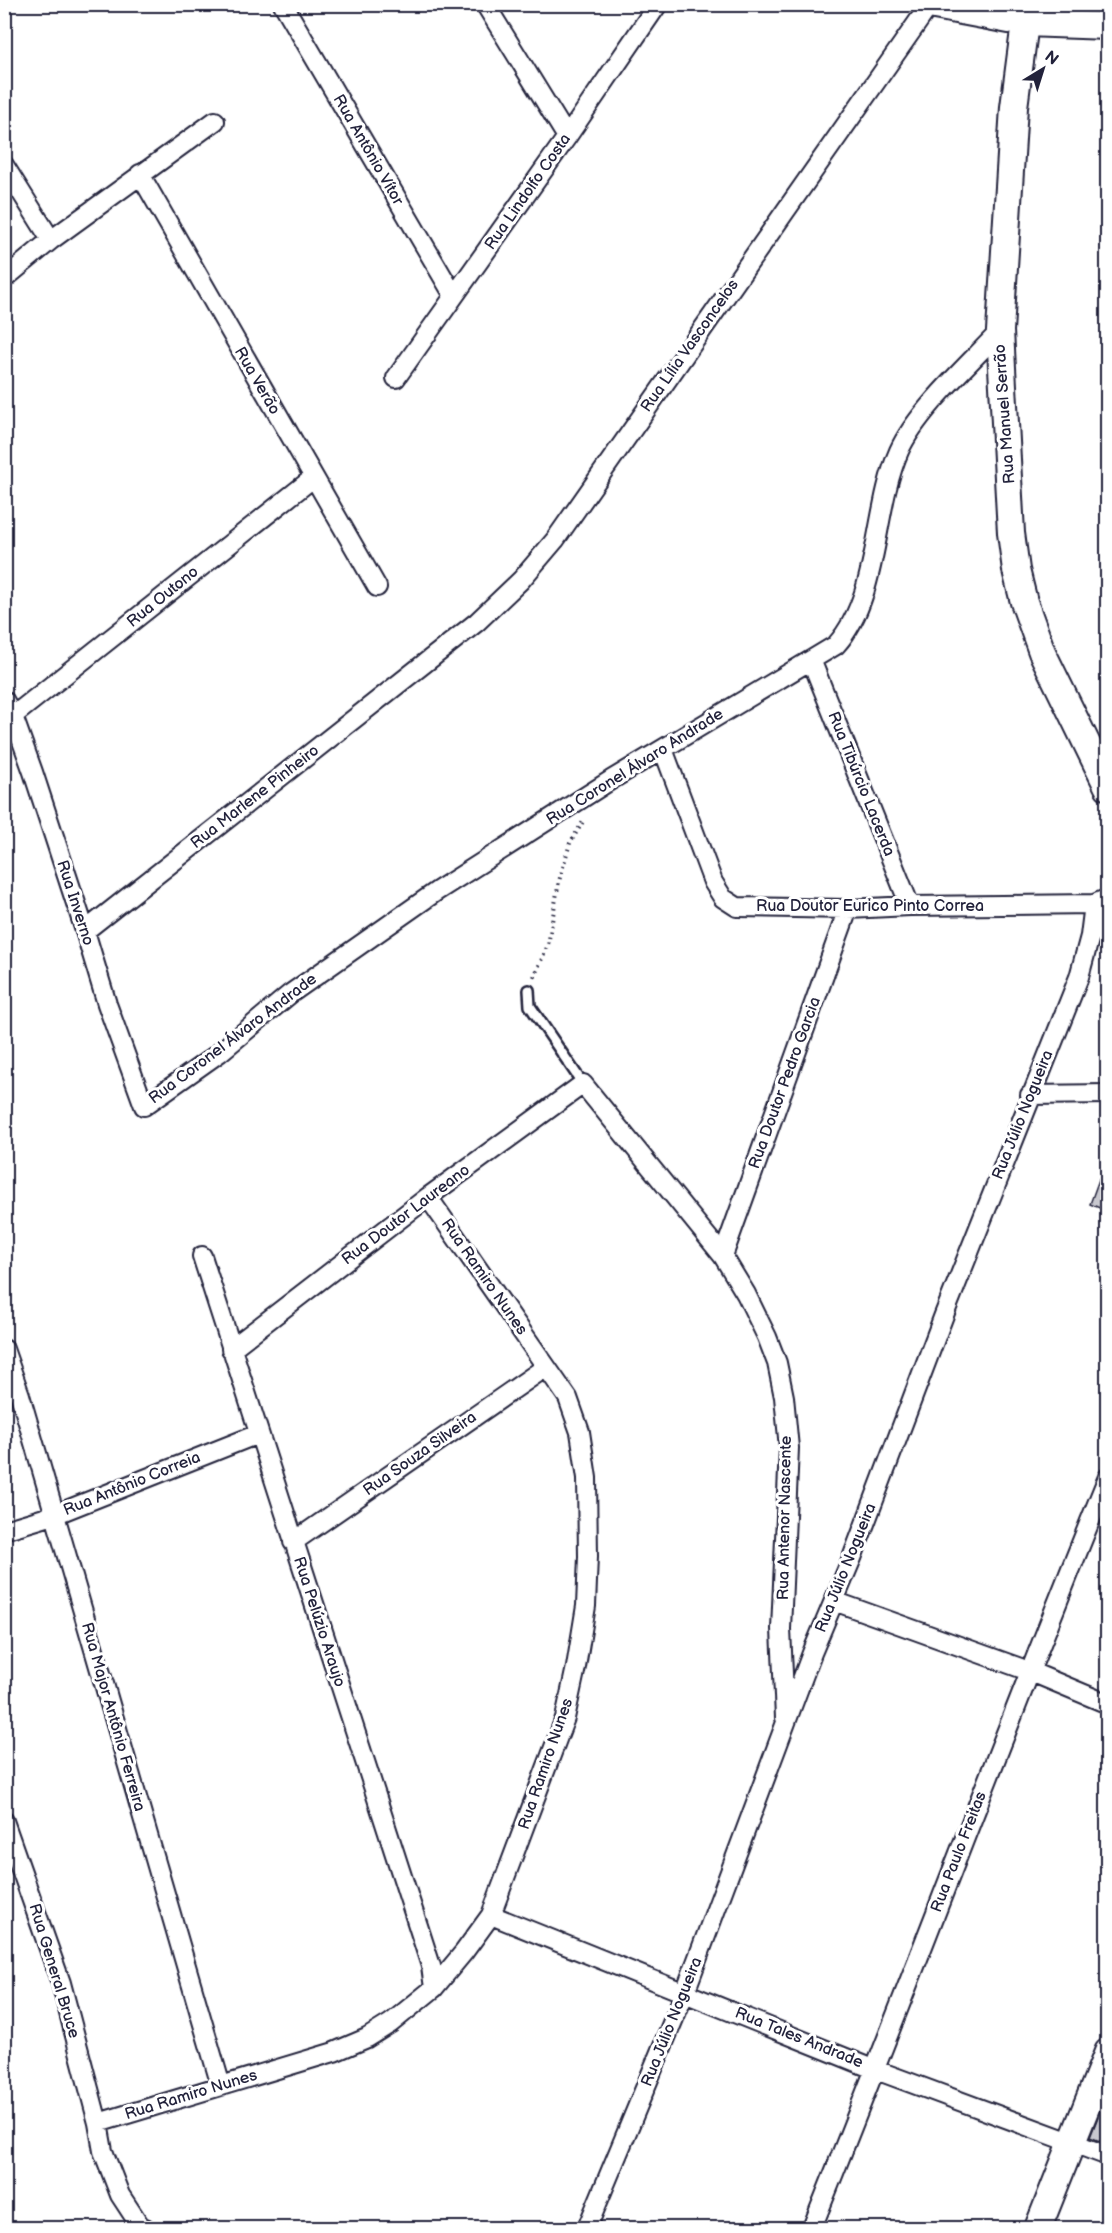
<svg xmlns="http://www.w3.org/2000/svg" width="1112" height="2233" font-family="'Balsamiq Sans',sans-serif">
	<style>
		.building { fill: #c8c8cf; stroke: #22223b; stroke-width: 1.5 }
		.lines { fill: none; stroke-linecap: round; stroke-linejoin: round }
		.lane-casing { stroke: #22223b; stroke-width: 14 }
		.street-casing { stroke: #22223b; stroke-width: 22 }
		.secondary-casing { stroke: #22223b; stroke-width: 30 }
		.path { stroke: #22223b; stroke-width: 4; stroke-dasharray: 1.5 4.5; stroke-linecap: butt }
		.lane { stroke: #fff; stroke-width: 9 }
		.street { stroke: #fff; stroke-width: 18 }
		.secondary { stroke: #fff; stroke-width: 26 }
		.labels { text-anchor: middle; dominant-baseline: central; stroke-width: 6; stroke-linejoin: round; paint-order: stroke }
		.street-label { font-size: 16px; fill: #22223b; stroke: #fff }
	</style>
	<rect width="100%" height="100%" fill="#fff"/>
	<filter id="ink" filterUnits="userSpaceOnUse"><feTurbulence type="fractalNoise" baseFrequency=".0167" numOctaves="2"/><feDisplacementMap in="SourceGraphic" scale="12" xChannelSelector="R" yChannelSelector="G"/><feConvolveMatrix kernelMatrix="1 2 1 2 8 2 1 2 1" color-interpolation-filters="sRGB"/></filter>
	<g filter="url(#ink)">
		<path class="building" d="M1106,1160L1107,1161V1211L1090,1204Z
			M1107,2094V2144L1090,2137Z"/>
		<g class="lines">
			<g class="lane-casing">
				<path id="lane" d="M529,990L530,1006L583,1084"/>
			</g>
			<g class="street-casing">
				<path id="street" d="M283,4L454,296
					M485,4L567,137
					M4,165L51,240
					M140,174L377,587
					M4,279L51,240L215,121
					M396,378L567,137L658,4
					M812,662L910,906
					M4,700L13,716L33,772L85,931L107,1004L144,1106L219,1053L290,994L437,891L611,780L836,645C880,596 873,510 899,451C916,412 970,363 1000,331
					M13,716L313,478
					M663,749L713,882L723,898L737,907L848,909L910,906L1094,904L1108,898
					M85,931L477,622L521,580L555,540L929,6
					M1030,1095L1108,1094
					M202,1256L431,1966L434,1988
					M723,1256L848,909
					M4,1349L20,1395L221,2086
					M231,1349L428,1197L583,1084L723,1256L746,1294L767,1337L777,1363L784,1397L789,1448L781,1629L785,1718
					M4,1530L54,1515L258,1434
					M293,1542L546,1367
					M834,1601L1029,1671L1108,1704
					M4,1821L61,1983L98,2123L103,2151L120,2195L141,2227L145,2228
					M491,1915L876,2070L1108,2156
					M98,2123L334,2052L367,2038L391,2023L434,1988L464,1952L491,1915L565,1718L576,1667L586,1606L588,1556L587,1478L580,1432L568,1398L428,1197
					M587,2228L685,1992L812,1653L852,1558L944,1315L1079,977L1090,936L1094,904
					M812,2228C912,1979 1006,1726 1108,1477"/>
			</g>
			<g class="secondary-casing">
				<path id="secondary" d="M924,4L1025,23L1108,26
					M1025,23L1014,107L1000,331L1011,533L1016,570L1024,602L1042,652L1108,787
					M1038,2228L1108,2052"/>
			</g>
			<path class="path" d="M534,977L548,945L559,881L570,843L584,820"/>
			<use href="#lane" class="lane"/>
			<use href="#street" class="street"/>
			<use href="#secondary" class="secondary"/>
		</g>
	</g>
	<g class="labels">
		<g class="street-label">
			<text transform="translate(368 150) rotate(60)">Rua Antônio Vítor</text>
			<text transform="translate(528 192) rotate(-55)">Rua Lindolfo Costa</text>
			<text transform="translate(690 346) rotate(-55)">Rua Lília Vasconcelos</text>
			<text transform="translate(257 381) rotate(60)">Rua Verão</text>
			<text transform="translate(1005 414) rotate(-94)">Rua Manuel Serrão</text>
			<text transform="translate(163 597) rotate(-39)">Rua Outono</text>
			<text transform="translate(635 767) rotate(-32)">Rua Coronel Álvaro Andrade</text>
			<text transform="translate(861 784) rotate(68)">Rua Tibúrcio Lacerda</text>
			<text transform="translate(255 797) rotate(-38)">Rua Marlene Pinheiro</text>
			<text transform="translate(75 903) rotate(72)">Rua Inverno</text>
			<text x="870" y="906">Rua Doutor Eurico Pinto Correa</text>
			<text transform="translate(233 1039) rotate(-37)">Rua Coronel Álvaro Andrade</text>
			<text transform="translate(785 1083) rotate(-70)">Rua Doutor Pedro Garcia</text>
			<text transform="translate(1023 1115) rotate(-68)">Rua Júlio Nogueira</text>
			<text transform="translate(406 1215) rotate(-37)">Rua Doutor Laureano</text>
			<text transform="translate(484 1277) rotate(55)">Rua Ramiro Nunes</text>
			<text transform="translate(420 1454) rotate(-35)">Rua Souza Silveira</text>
			<text transform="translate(132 1484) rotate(-22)">Rua Antônio Correia</text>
			<text transform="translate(785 1518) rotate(-89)">Rua Antenor Nascente</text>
			<text transform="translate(846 1568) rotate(-68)">Rua Júlio Nogueira</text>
			<text transform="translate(319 1622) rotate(72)">Rua Pelúzio Araujo</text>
			<text transform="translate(113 1717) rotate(74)">Rua Major Antônio Ferreira</text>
			<text transform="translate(546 1764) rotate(-71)">Rua Ramiro Nunes</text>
			<text transform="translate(959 1852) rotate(-69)">Rua Paulo Freitas</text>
			<text transform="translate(54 1971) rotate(73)">Rua General Bruce</text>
			<text transform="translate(672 2022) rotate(-68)">Rua Júlio Nogueira</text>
			<text transform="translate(799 2038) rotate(22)">Rua Tales Andrade</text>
			<text transform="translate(191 2095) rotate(-17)">Rua Ramiro Nunes</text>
		</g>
	</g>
	<rect width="1112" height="2233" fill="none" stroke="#fff" stroke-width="24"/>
	<rect x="12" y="12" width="1088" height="2209" fill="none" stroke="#22223b" stroke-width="2" filter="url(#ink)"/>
	<g transform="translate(1043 69) rotate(38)" stroke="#ffffff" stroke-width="4.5" paint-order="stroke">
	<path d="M0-4.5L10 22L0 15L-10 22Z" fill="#22223b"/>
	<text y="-9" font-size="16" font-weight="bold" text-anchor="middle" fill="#22223b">N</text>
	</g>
</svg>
